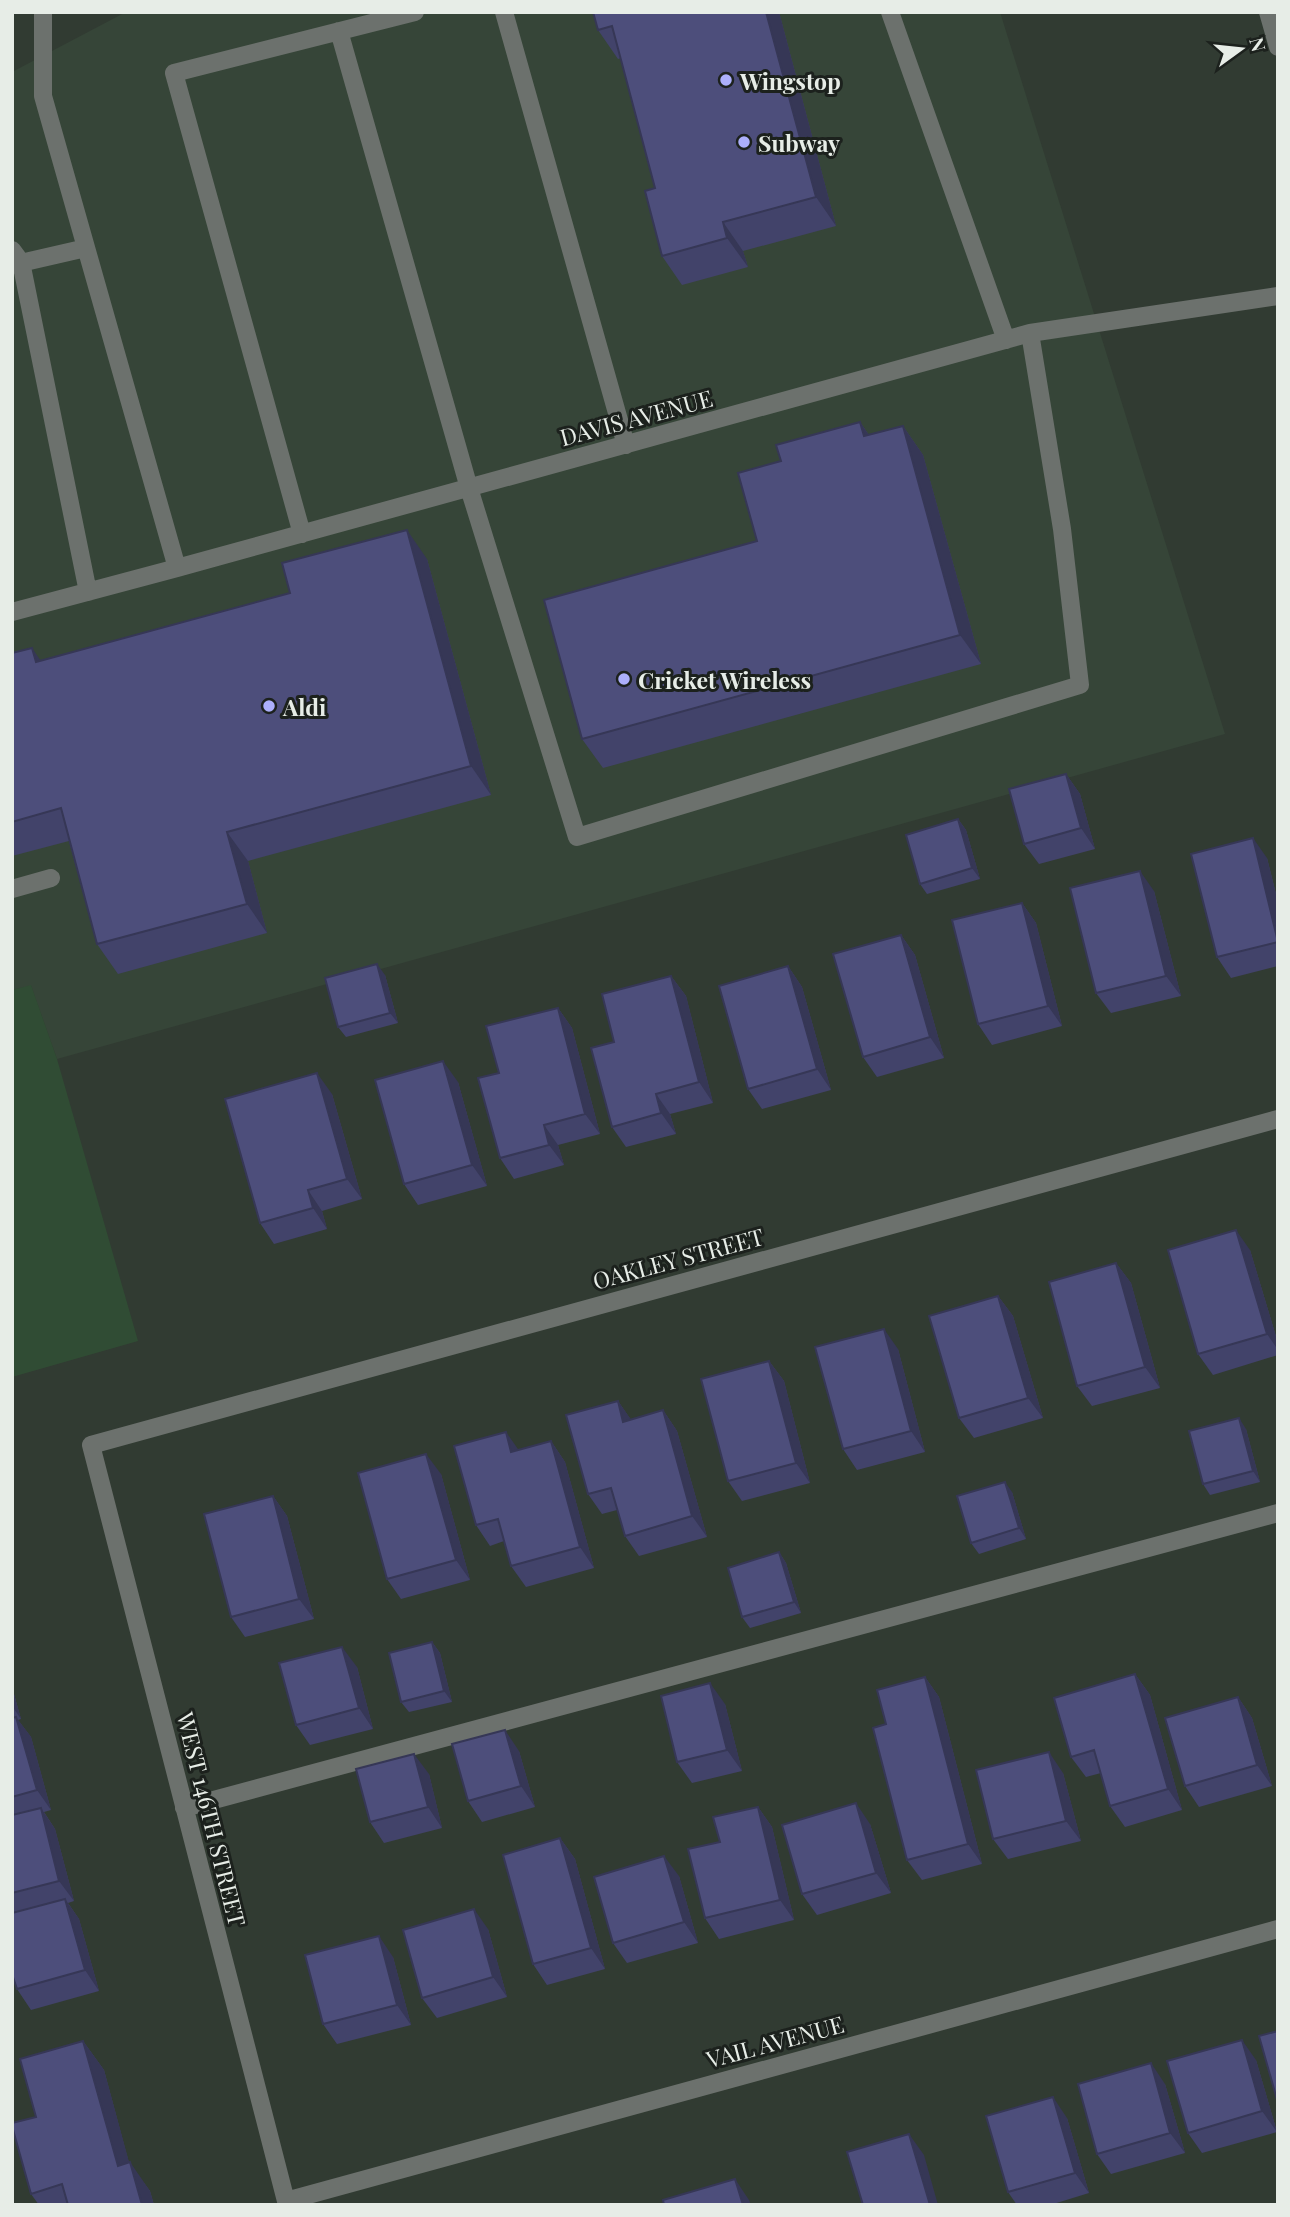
<svg xmlns="http://www.w3.org/2000/svg" width="1290" height="2217" font-family="'Playfair Display',serif">
	<style>
		.built { fill: #364538 }
		.green { fill: #304c34 }
		.lines { fill: none; stroke-linecap: round; stroke-linejoin: round }
		.minor { stroke: #6c716d; stroke-width: 18 }
		.wall { fill: #42436a }
		.shaded-wall { fill: #363756 }
		.building { fill: #4d4e7b; stroke: #363756; stroke-width: 2 }
		.poi-dot { fill: #acaffb; stroke: #1c211d; stroke-width: 2.5 }
		.labels { text-anchor: middle; dominant-baseline: central; stroke-width: 6; stroke-linejoin: round; paint-order: stroke }
		.poi-label { font-size: 23px; font-weight: bold; fill: #e7ede7; stroke: #1c211d; text-anchor: start }
		.street-label { font-size: 23px; fill: #e7ede7; stroke: #1c211d }
	</style>
	<rect width="100%" height="100%" fill="#313b32"/>
	<path class="built" d="M126,12H1000L1225,734L57,1059L31,986L12,990V72Z"/>
	<path class="green" d="M31,985L57,1059L138,1341L12,1377V990Z"/>
	<g class="lines">
		<path class="minor" d="M43,12V96L177,568
			M504,12L626,445
			M890,12L1006,340
			M1268,12L1278,47
			M339,31L469,488L577,837L1080,685L1062,529L1030,333
			M12,250L21,262L88,592
			M12,265L86,248
			M302,534L174,73L415,12
			M12,612L177,568L1030,333L1278,296
			M12,889L51,878
			M184,1808L1278,1513
			M286,2201L1278,1929
			M287,2205L91,1445L1278,1119"/>
	</g>
	<path class="wall" d="M593,12H779L836,226L743,251L748,267L682,285L662,256L655,188L621,58L618,59L598,30Z
		M860,422L869,435L903,426L923,455L981,664L603,768L582,739L757,541L781,461Z
		M427,559L491,795L248,861L267,933L118,974L97,944L69,841L12,856V653L41,660Z
		M1066,774L1080,794L1095,849L1039,864L1024,844Z
		M958,819L966,830L980,879L927,894L920,884Z
		M1267,858L1278,902V966L1231,978L1217,957Z
		M1154,891L1181,996L1111,1013L1096,993Z
		M1022,903L1036,923L1062,1026L992,1045L978,1024Z
		M901,935L915,955L944,1058L877,1077L863,1057Z
		M788,966L802,987L831,1090L762,1109L748,1089Z
		M385,975L398,1023L346,1037L338,1027Z
		M671,976L686,996L713,1103L670,1114L676,1134L626,1147L612,1127L614,1042Z
		M558,1008L572,1028L600,1134L558,1145L564,1165L514,1179L500,1158L499,1073Z
		M458,1082L487,1186L418,1205L404,1184Z
		M332,1094L362,1199L322,1211L327,1229L274,1244L260,1223Z
		M1250,1250L1278,1343V1355L1213,1375L1198,1354Z
		M1116,1263L1131,1283L1160,1388L1092,1406L1077,1386Z
		M998,1296L1013,1316L1043,1418L974,1438L959,1418Z
		M898,1349L925,1452L857,1470L843,1449Z
		M769,1361L784,1381L810,1483L742,1501L728,1481Z
		M618,1401L631,1420L663,1410L677,1431L707,1537L639,1556L625,1536L617,1510L602,1514L588,1494Z
		M1246,1429L1260,1482L1210,1495L1203,1484Z
		M551,1441L565,1462L594,1568L526,1587L511,1566L504,1541L490,1546L476,1525L518,1450Z
		M441,1474L470,1580L401,1599L387,1579Z
		M1012,1492L1026,1539L979,1554L971,1543Z
		M273,1496L287,1516L314,1619L245,1637L231,1617Z
		M779,1552L786,1563L801,1613L750,1628L742,1617Z
		M432,1642L440,1653L452,1702L409,1712L401,1702Z
		M357,1667L373,1729L310,1745L296,1725Z
		M1135,1674L1150,1695L1182,1810L1125,1827L1110,1806L1101,1773L1086,1777L1071,1757Z
		M925,1677L939,1697L982,1864L922,1880L907,1860L886,1724Z
		M12,1687L21,1719L18,1720L31,1737L51,1810L44,1812L55,1829L74,1901L68,1903L79,1919L99,1991L31,2010L17,1989L12,1974Z
		M1238,1697L1252,1718L1272,1786L1199,1807L1185,1786Z
		M725,1704L742,1771L692,1783L677,1762Z
		M519,1751L535,1807L482,1822L468,1801Z
		M1063,1773L1081,1841L1008,1859L993,1839Z
		M429,1774L442,1828L384,1843L370,1822Z
		M758,1807L772,1827L794,1920L719,1939L705,1918L720,1842Z
		M870,1824L891,1893L817,1915L802,1894Z
		M560,1838L575,1859L605,1969L547,1985L533,1964Z
		M679,1876L698,1943L627,1963L613,1943Z
		M488,1929L507,1997L437,2018L422,1998Z
		M393,1957L411,2025L337,2044L323,2024Z
		M83,2041L104,2070L129,2163L150,2191L154,2205H39L31,2194L36,2117Z
		M1256,2060L1277,2132L1202,2153L1188,2133Z
		M1165,2084L1185,2153L1111,2174L1097,2154Z
		M1067,2118L1089,2193L1050,2205H1017L1008,2192Z"/>
	<path class="shaded-wall" d="M766,12H779L836,226L816,197Z
		M723,222L743,251L748,267L727,238Z
		M860,422L880,451L864,436Z
		M903,426L923,455L981,664L960,635Z
		M407,530L427,559L491,795L471,766Z
		M32,648L52,677L36,662Z
		M1066,774L1080,794L1095,849L1081,828Z
		M958,819L966,830L980,879L972,868Z
		M227,832L248,861L267,933L247,904Z
		M1253,838L1267,858L1278,902V938Z
		M1140,871L1154,891L1181,996L1166,976Z
		M1022,903L1036,923L1062,1026L1048,1006Z
		M901,935L915,955L944,1058L930,1037Z
		M377,964L385,975L398,1023L390,1013Z
		M788,966L802,987L831,1090L817,1069Z
		M671,976L686,996L713,1103L699,1082Z
		M558,1008L572,1028L600,1134L585,1114Z
		M443,1061L458,1082L487,1186L472,1165Z
		M317,1073L332,1094L362,1199L347,1179Z
		M656,1094L670,1114L676,1134L661,1113Z
		M544,1125L558,1145L564,1165L549,1145Z
		M308,1190L322,1211L327,1229L313,1208Z
		M1236,1230L1250,1250L1278,1343V1350L1267,1334Z
		M1116,1263L1131,1283L1160,1388L1145,1367Z
		M998,1296L1013,1316L1043,1418L1028,1398Z
		M884,1329L898,1349L925,1452L911,1431Z
		M769,1361L784,1381L810,1483L796,1463Z
		M618,1401L632,1421L623,1422Z
		M663,1410L677,1431L707,1537L692,1516Z
		M1239,1418L1246,1429L1260,1482L1253,1471Z
		M506,1432L520,1452H511Z
		M551,1441L565,1462L594,1568L580,1547Z
		M426,1454L441,1474L470,1580L456,1560Z
		M1005,1482L1012,1492L1026,1539L1019,1528Z
		M273,1496L287,1516L314,1619L299,1599Z
		M779,1552L786,1563L801,1613L794,1602Z
		M432,1642L440,1653L452,1702L444,1691Z
		M342,1647L357,1667L373,1729L359,1708Z
		M1135,1674L1150,1695L1182,1810L1168,1789Z
		M925,1677L939,1697L982,1864L968,1844Z
		M710,1683L725,1704L742,1771L727,1750Z
		M12,1687L21,1719L12,1706Z
		M1238,1697L1252,1718L1272,1786L1257,1765Z
		M16,1717L31,1737L51,1810L37,1790Z
		M505,1730L519,1751L535,1807L521,1786Z
		M1049,1752L1063,1773L1081,1841L1066,1821Z
		M414,1754L429,1774L442,1828L428,1807Z
		M856,1803L870,1824L891,1893L876,1873Z
		M758,1807L772,1827L794,1920L780,1900Z
		M41,1808L55,1829L74,1901L59,1881Z
		M560,1838L575,1859L605,1969L591,1948Z
		M664,1856L679,1876L698,1943L684,1922Z
		M65,1899L79,1919L99,1991L85,1970Z
		M474,1909L488,1929L507,1997L493,1977Z
		M379,1936L393,1957L411,2025L397,2005Z
		M1242,2040L1256,2060L1277,2132L1262,2111Z
		M83,2041L104,2070L138,2195L118,2166Z
		M1151,2063L1165,2084L1185,2153L1170,2133Z
		M1053,2097L1067,2118L1089,2193L1075,2173Z
		M909,2134L924,2155L938,2205H930Z
		M130,2162L150,2191L154,2205H142Z
		M735,2179L749,2200L751,2205H743Z"/>
	<path class="building" d="M593,12H766L816,197L723,222L727,238L662,256L645,191L655,188L612,26L598,30Z
		M860,422L864,436L903,426L960,635L582,739L544,600L757,541L738,473L781,461L776,445Z
		M407,530L471,766L227,832L247,904L97,944L61,808L12,822V653L32,648L36,662L290,593L282,563Z
		M1066,774L1081,828L1024,844L1009,789Z
		M958,819L972,868L920,884L906,835Z
		M1253,838L1278,942L1217,957L1191,854Z
		M1140,871L1166,976L1096,993L1070,888Z
		M1022,903L1048,1006L978,1024L952,920Z
		M901,935L930,1037L863,1057L833,954Z
		M377,964L390,1013L338,1027L325,978Z
		M788,966L817,1069L748,1089L719,986Z
		M671,976L699,1082L656,1094L661,1113L612,1127L591,1048L614,1042L602,994Z
		M558,1008L585,1114L544,1125L549,1145L500,1158L478,1078L499,1073L486,1026Z
		M443,1061L472,1165L404,1184L375,1080Z
		M317,1073L347,1179L308,1190L313,1208L260,1223L225,1099Z
		M1236,1230L1267,1334L1198,1354L1168,1250Z
		M1116,1263L1145,1367L1077,1386L1049,1282Z
		M998,1296L1028,1398L959,1418L929,1316Z
		M884,1329L911,1431L843,1449L815,1347Z
		M769,1361L796,1463L728,1481L701,1379Z
		M618,1401L623,1422L663,1410L692,1516L625,1536L611,1488L588,1494L566,1415Z
		M1239,1418L1253,1471L1203,1484L1189,1431Z
		M506,1432L511,1452L551,1441L580,1547L511,1566L498,1519L476,1525L454,1446Z
		M426,1454L456,1560L387,1579L358,1473Z
		M1005,1482L1019,1528L971,1543L957,1496Z
		M273,1496L299,1599L231,1617L204,1514Z
		M779,1552L794,1602L742,1617L728,1568Z
		M432,1642L444,1691L401,1702L389,1653Z
		M342,1647L359,1708L296,1725L279,1663Z
		M1135,1674L1168,1789L1110,1806L1094,1750L1071,1757L1054,1698Z
		M925,1677L968,1844L907,1860L873,1728L886,1724L877,1690Z
		M710,1683L727,1750L677,1762L661,1696Z
		M1238,1697L1257,1765L1185,1786L1165,1718Z
		M16,1717L37,1790L12,1797V1718Z
		M505,1730L521,1786L468,1801L452,1744Z
		M1049,1752L1066,1821L993,1839L976,1770Z
		M414,1754L428,1807L370,1822L356,1769Z
		M856,1803L876,1873L802,1894L782,1825Z
		M758,1807L780,1900L705,1918L688,1849L720,1842L713,1817Z
		M41,1808L59,1881L12,1893V1815Z
		M560,1838L591,1948L533,1964L503,1855Z
		M664,1856L684,1922L613,1943L594,1877Z
		M65,1899L85,1970L17,1989L12,1974V1913Z
		M474,1909L493,1977L422,1998L403,1930Z
		M379,1936L397,2005L323,2024L305,1955Z
		M1278,2031V2103L1259,2036Z
		M1242,2040L1262,2111L1188,2133L1167,2061Z
		M83,2041L118,2166L130,2162L142,2205H68L62,2184L31,2194L12,2126V2123L36,2117L20,2059Z
		M1151,2063L1170,2133L1097,2154L1078,2084Z
		M1053,2097L1075,2173L1008,2192L986,2116Z
		M909,2134L930,2205H863L847,2152Z
		M735,2179L743,2205H664L663,2200Z"/>
	<g class="poi-dot">
		<circle cx="726" cy="80" r="7"/>
		<circle cx="744" cy="142" r="7"/>
		<circle cx="624" cy="679" r="7"/>
		<circle cx="269" cy="706" r="7"/>
	</g>
	<g class="labels">
		<g class="poi-label">
			<text x="740" y="80">Wingstop</text>
			<text x="758" y="142">Subway</text>
			<text x="638" y="679">Cricket Wireless</text>
			<text x="283" y="706">Aldi</text>
		</g>
		<g class="street-label">
			<text transform="translate(636 417) rotate(-15)">DAVIS AVENUE</text>
			<text transform="translate(678 1258) rotate(-15)">OAKLEY STREET</text>
			<text transform="translate(212 1819) rotate(76)">WEST 146TH STREET</text>
			<text transform="translate(775 2041) rotate(-15)">VAIL AVENUE</text>
		</g>
	</g>
	<rect width="1290" height="2217" fill="none" stroke="#e7ede7" stroke-width="28"/>
	<g transform="translate(1241 49) rotate(75)" stroke="#1c211d" stroke-width="5" paint-order="stroke">
	<path d="M0-5L12 26L0 18L-12 26Z" fill="#e7ede7"/>
	<text y="-10" font-size="19" font-weight="bold" text-anchor="middle" fill="#e7ede7">N</text>
	</g>
</svg>
